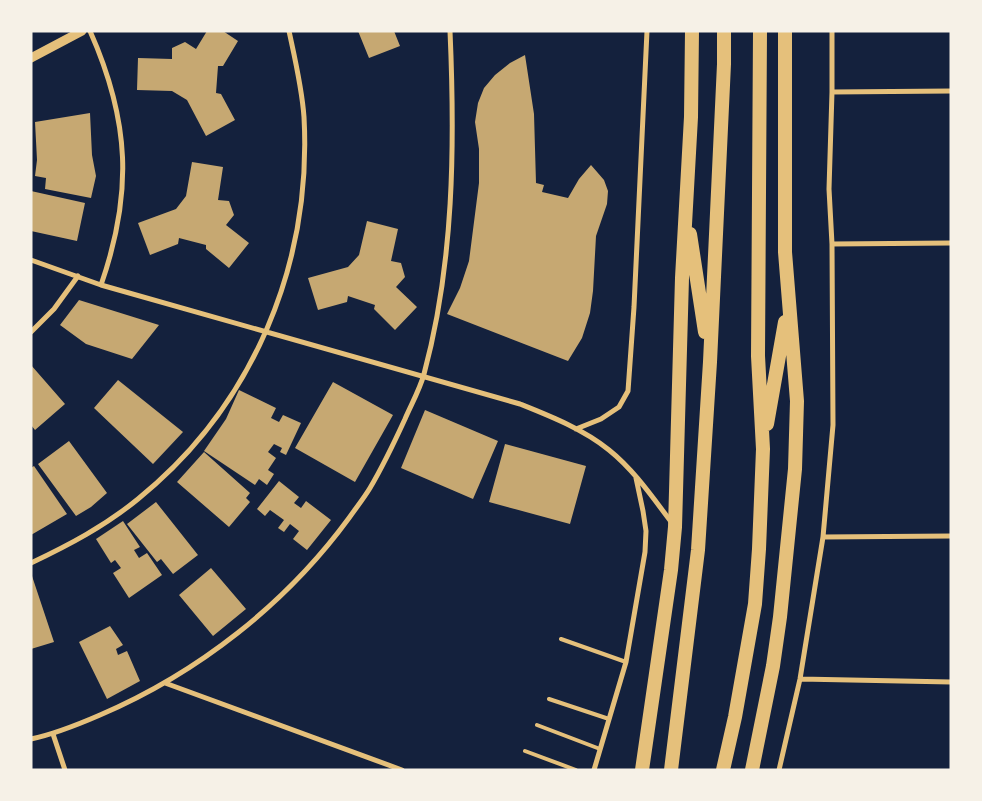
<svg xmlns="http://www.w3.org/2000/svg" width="982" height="801" font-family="Quicksand,sans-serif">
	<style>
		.building { fill: #c6a872 }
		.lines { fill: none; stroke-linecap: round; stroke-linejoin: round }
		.service { stroke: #e5c07b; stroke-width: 4 }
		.minor { stroke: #e5c07b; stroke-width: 5 }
		.tertiary { stroke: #e5c07b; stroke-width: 9 }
		.trunk { stroke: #e5c07b; stroke-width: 14 }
	</style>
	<rect width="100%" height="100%" fill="#14213d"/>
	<path class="building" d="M207,31H223L238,41L223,66H218L216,93L221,94L235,120L206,136L187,100L172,91L137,90L138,58L172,59V48L185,42L196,49Z
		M358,31H394L400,46L369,58Z
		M525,55L534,114L536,183L544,185L542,192L568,198L579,179L591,165L604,180L608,191L607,204L596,236L593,291L590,313L582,338L568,361L447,314L460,288L469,261L479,183V149L475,122L478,103L484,88L495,75L510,63Z
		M90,113L92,155L96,176L91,198L45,189L46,178L35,176L37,160L35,122Z
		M192,162L223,167L218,200L229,201L234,215L226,225L249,243L229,268L206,249V245L179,238L178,244L150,255L138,223L176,209L186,196Z
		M31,191L85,203L77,241L31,231Z
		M367,221L398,229L391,261L401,263L405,277L396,287L417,307L395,330L374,309L375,305L348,296L347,302L318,310L308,278L348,267L359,255Z
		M79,300L159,325L132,359L86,344L60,325Z
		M31,365L65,404L35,430L31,425Z
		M118,380L183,432L153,464L94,408Z
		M333,382L393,415L355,482L295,448Z
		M239,390L276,408L271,418L279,422L283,415L301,423L286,455L280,452L282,448L274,444L268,452L276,458L268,470L274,474L267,485L259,479L255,485L204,451L226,419Z
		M425,410L498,441L473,499L401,468Z
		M69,441L107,493L91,507L76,516L38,464Z
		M505,444L586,466L570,524L489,502Z
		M204,452L250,493L246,498L250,502L229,527L177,482Z
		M34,466L67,514L31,535V468Z
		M279,481L299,497L294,503L301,508L306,501L331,520L307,550L293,539L299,531L290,524L284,532L278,528L284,520L270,510L265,516L257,509Z
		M156,502L198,555L173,574L161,559L157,562L127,524Z
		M123,521L140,547L134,550L139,558L147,553L162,575L129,598L113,573L121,568L115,560L111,563L96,539Z
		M211,568L246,609L213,636L179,595Z
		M32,576L54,642L31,649V577Z
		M110,626L123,645L116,649L118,655L127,651L140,681L107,699L79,642Z"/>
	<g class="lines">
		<path class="service" d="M561,639L626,662
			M549,699L609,719
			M537,725L600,749
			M525,751L576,770"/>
		<path class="minor" d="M90,31C130,121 133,193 101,285
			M832,92L951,91
			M832,244L951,243
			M31,260L101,285L520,404C550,416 583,429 609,450C634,470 653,498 672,523
			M31,332L54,309L78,276
			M576,429L601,419L619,407L628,391L634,307L647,31
			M823,537L951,536
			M31,563C69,545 105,526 138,499C253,406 312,264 304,117C302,88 295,59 289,31
			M800,679L951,682
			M165,683L402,770
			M53,734L65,770
			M31,739C55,734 77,725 100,715C198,673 286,604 349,518C356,508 364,498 370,488C383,466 394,443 405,419C411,405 420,389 424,374C454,263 455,145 450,31
			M594,770L626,662L645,552L646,531L643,511L636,478
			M779,770L800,679L823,537L833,425L832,244L829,189L832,92V31"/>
		<path class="tertiary" d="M31,58L82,31"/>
		<path class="trunk" d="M690,234L705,332
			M767,424L785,322
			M642,770L671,570L675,527L682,278L691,117L692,31
			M671,770L698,550L710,362L724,64V31
			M723,770L735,717L755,604L759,549L763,449L758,356L760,31
			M752,770L773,666L780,617L795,469L797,401L785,252V31"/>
	</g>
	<rect width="982" height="801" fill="none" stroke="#f6f1e7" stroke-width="65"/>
</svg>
